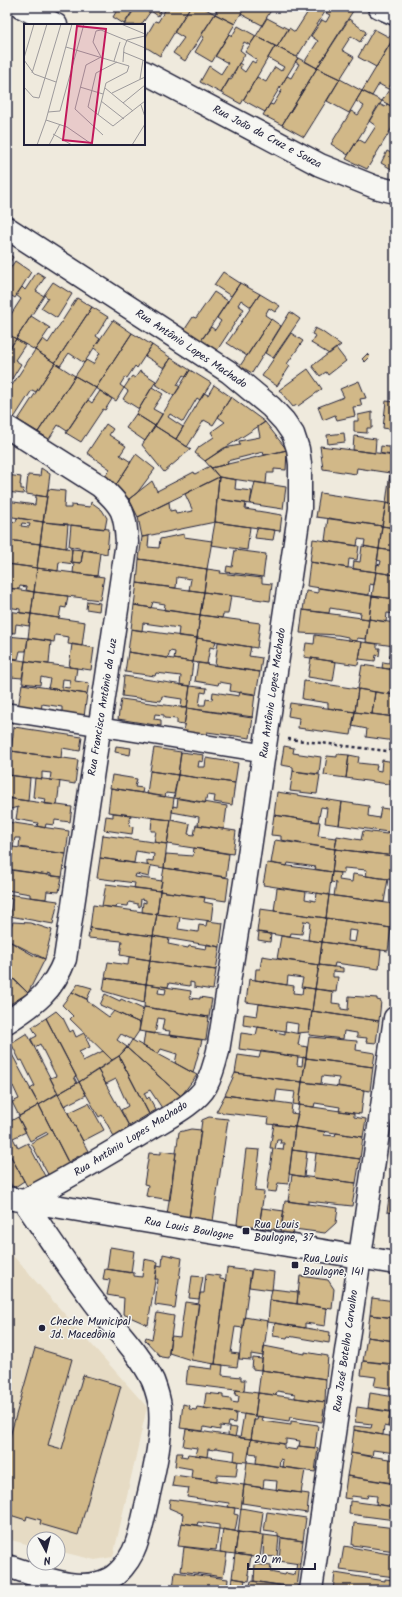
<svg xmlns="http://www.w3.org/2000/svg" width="402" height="1597" font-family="Kalam,sans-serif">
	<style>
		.built { fill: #e6dbc4 }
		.building { fill: #d1b888; stroke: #22223b; fill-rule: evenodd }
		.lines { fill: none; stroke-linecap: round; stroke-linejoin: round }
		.pedestrian-casing { stroke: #22223b; stroke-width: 20 }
		.minor-casing { stroke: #22223b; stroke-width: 25 }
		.secondary-casing { stroke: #22223b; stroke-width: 25 }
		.path { stroke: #22223b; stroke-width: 2.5; stroke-dasharray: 3 3; stroke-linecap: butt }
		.pedestrian { stroke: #f6f6f2; stroke-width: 17 }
		.minor { stroke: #f6f6f2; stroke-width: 22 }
		.secondary { stroke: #f6f6f2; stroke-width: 22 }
		.poi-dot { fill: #22223b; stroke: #f6f6f2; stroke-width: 1.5 }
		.labels { text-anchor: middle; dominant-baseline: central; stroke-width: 3; stroke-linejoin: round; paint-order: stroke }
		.street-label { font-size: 11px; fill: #22223b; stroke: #f6f6f2 }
		.poi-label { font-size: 11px; fill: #22223b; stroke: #f6f6f2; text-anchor: start }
		.inset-road { fill: none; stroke: #9d9a9c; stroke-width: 1 }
		.view { fill: #c2185b; fill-opacity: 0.15; stroke: #c2185b; stroke-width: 2 }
		.inset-edge { fill: none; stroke: #22223b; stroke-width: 2 }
	</style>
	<rect width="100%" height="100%" fill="#efeadd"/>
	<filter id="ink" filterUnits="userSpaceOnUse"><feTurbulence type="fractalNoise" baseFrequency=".025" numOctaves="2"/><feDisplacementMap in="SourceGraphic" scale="8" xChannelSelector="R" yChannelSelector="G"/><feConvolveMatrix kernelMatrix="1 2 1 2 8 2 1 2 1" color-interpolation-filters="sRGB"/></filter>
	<g filter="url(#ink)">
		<path class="built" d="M7,1249L147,1407L113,1557L95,1560L58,1551V1539H34V1546L7,1539Z"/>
		<path class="building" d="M119,7H135L124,24L113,17Z
			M136,7H163L158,16L151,11L141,25H124Z
			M167,7H190L160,56L144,46V40L155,21L158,22Z
			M190,7H202L215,14L185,61L173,53L184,38L174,32Z
			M219,7H241L240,8L243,10L235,24L215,14Z
			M245,7H273L262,25L241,14Z
			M311,7H328L297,57L277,47L289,28L295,32Z
			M330,7H345L353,11L317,68L305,61L318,41L311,36L322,20L326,22L330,15L326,13Z
			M215,14L235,24L212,62L195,52L204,37L201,35Z
			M267,18L288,29L277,47L256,36Z
			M349,19L366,32L360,42L351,36L342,50L354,57L340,79L317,68Z
			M238,26L256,36L250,45L244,42L240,50L245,54L221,93L200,82L209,66L221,74L228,63L215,56L229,34L232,36Z
			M374,29L389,37L390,35L394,37L376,67L358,57Z
			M256,36L275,46L241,104L221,93L229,79L231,80L239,63L242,65L240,68L245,72L252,61L255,63L257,60L245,52Z
			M395,36V77L388,89L379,84L372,96L362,91Z
			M275,46L298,58L265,112L243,100L257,77L266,82L275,67L281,71L284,67L268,58Z
			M298,58L317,68L282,125L263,115L270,104L273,105L282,90L280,88L287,76L291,78L299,64L295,62Z
			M317,68L340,79L304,137L282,125Z
			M340,79L362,91L349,113L327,101Z
			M395,80V108L382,101Z
			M362,91L382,101L348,155L331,144L351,111L358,115L364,106L356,101Z
			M379,104L385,107L387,104L395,108V123L367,169L346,159L358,139L365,143L376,126L369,121Z
			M395,145V171L381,163L387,151L391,153Z
			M7,253L13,257L7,267Z
			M15,261L31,272L15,298L7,293V273Z
			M37,272L45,277L36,291L44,296L16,339L7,333V319H8L21,299L16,295L22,287L25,290Z
			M223,272L240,283L231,296L214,285Z
			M53,282L72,294L57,318L41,308L48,298L44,295Z
			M240,283L260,294L251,307L241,300L238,305L244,309L216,352L200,342L211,327L215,330L221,321L217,318Z
			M214,292L228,301L200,342L183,332L193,317L196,318Z
			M260,294L280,306L275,312L269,308L265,315L271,319L247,356L227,343Z
			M77,298L92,307L55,363L35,350L43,339L48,343Z
			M92,307L108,317L96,336L100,339L84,363L69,353L60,366L55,363Z
			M290,312L300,319L273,358L265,353Z
			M31,316L50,328L35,350L16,339Z
			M271,319L281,326L252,373L240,366Z
			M113,320L132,333L96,388L75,376L86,360L93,364L100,353L94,348Z
			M315,328L321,331L341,345L329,354L311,343L316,336L312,334Z
			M7,333L16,339L8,351L7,350Z
			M132,333L152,345L137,368L135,366L127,378L125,377L120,385L124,388L116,401L96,388Z
			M291,333L303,341L287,364L290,366L277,386L262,376Z
			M16,339L25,345L15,360L21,364L7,387V353Z
			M152,345L171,358L164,368L145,356Z
			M336,348L346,361L328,375L326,372L320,376L312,366Z
			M35,350L55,363L36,392L32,390L14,418L7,413V393Z
			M367,354L370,357L365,362L362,359Z
			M171,358L190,370L186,377L183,375L177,385L180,387L174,396L155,384Z
			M55,363L75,376L38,432L18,420Z
			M308,369L322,389L298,406L297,405L293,407L279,390Z
			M190,370L211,383L200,400L197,398L183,422L170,414L168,417L183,427L176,439L155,426Z
			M140,371L156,381L139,409L123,399L128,391L124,388L132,376L135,378Z
			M75,376L96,388L67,431L58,425L49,439L38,432Z
			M359,381L366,398L360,399L362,406L353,407L355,416L337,420L335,415L323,420L318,407L344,397L340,389Z
			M214,385L231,397L213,425L204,420L187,447L176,439L204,393L208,395Z
			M152,387L163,394L153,409L162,414L155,426L136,414Z
			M100,391L112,399L105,410L103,409L81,442L66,433L88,400L92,403Z
			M231,397L265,422L205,461L195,453L199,447L214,437L211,432L225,422L218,417Z
			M386,401L395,402V430L383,428Z
			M372,412V428H367V433L354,432V421H358V415Z
			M136,414L155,426L145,441L126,428Z
			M265,422L287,450L264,455L263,452L227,461L228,464L211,468L205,461L224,448L240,445L239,441L260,437L258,427Z
			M106,424L113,429L109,435L126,446L120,455L131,462L116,485L105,476L110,469L87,453Z
			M155,426L191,449L164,472L142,445Z
			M344,433L345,442L328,444L327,435Z
			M354,436L376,439L375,453L353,450Z
			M320,446L393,455L390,473L357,468L356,474L323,469Z
			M381,446L395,448V456L380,454Z
			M287,450L286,470L274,469V473H267L266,484L219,477L211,468Z
			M136,454L155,469L137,493L129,499L116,485Z
			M393,455L395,456V476L394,480H389Z
			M210,466L219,477L138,517L129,499L152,481L157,491L194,472L195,474Z
			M41,468L50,474L47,497L26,494L28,475L40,476Z
			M7,475L21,477L20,485H21V489H24L23,494L7,492Z
			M219,477L215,522L142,537L138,517L169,502L170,511L175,510L176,514L193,511L185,494Z
			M219,477L236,480L235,489L252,491L250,504L217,499Z
			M389,480L395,481V504L386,503Z
			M255,482L286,487L283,509L250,504Z
			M48,489L65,491L64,508H71V505L90,507L91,502L102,510L107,518L105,529L43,522Z
			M320,493L386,503L382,526L316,517Z
			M36,495L47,497L43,522L7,516V501L35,505Z
			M217,499L246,503L245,509L282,515L280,531L215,522Z
			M386,503L395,504V528L382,526Z
			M17,518L43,522L40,544L7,540V520L16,522ZM22,523L30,524L29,527L21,526Z
			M328,518L382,526L379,549L364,546L365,540L358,539L357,546L325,541Z
			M43,522L68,524L66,548L40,544Z
			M215,522L250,527L247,550L211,545Z
			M71,525L109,529L107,554L69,546Z
			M382,526L395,528V551L379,549Z
			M257,528L275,530L273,540L255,538Z
			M184,534V537L212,541L207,569L139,559L142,537L149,536L148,547L159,548L160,539Z
			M313,539L359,546L357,560L349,559L348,568L310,562Z
			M7,540L40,544L37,568L7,564Z
			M40,544L72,549L71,562L81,563L83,550L100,553L97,576L73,573L74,564L59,562L58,571L37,568Z
			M362,546L379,549L376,572L353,569L354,561L360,562Z
			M72,549L83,550L81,563L71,562Z
			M379,549L395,551V575L376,572L377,564L380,565L381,561L377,560Z
			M235,550L266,554L263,577L226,572L227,566L232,567Z
			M139,559L207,569L204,592L189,590L191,579L177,577L176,588L137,583Z
			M310,562L376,572L374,585L370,584L369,595L307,586Z
			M7,564L37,568L34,592L26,590L27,587L20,586L19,589L7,588Z
			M37,568L104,577L100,600L34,592Z
			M207,569L221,571L220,573L262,578V583L272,584L270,601L204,592Z
			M376,572L395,575V599L372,596Z
			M137,583L204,592L200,615L164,610L165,604L153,602L151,608L134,605Z
			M7,588L34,592L31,614L20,613V609L7,607Z
			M318,588L372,596L369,619L360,618L361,613L330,608L329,613L303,610L306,591L318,593Z
			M34,592L68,596L66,608L61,607L59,618L31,614Z
			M204,592L231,596L228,614H223L222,618L200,615Z
			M372,596L395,599V614L387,613L386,622L369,619Z
			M87,601L100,603L99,611L86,609Z
			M134,605L200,615L197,638L178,636L179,628L143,623L142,631L131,629Z
			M303,610L369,619L366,639L357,638V641L348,640V637L338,635L300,633Z
			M7,611L31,614L29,626L16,624L15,633L7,632Z
			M31,614L85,622L82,646L68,644L69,637L55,635L54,642L28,638Z
			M200,615L260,623L257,648L197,638Z
			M369,619L395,623L394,646L366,642Z
			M131,629L197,638L193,662L174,659L175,652L170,651L168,658L128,652Z
			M315,635L362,642L358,665L304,657L306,643L314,644Z
			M7,636L28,638L26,651H20L18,659L7,657Z
			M28,638L51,641L49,664L25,661Z
			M197,638L216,641L214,648L210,647L207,664L193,662Z
			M218,642L251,647L249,656L262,658L260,672L215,665Z
			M362,642L377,644V648H380L379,656L376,655L375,661L359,659Z
			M72,644L94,648L91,670L69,667Z
			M128,652L193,662L190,686L180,685L181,676L156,673L155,676L125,672Z
			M390,654L395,655V670L382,668L383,662L389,663Z
			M7,658L25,661L22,678L11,677L10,683L7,682Z
			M311,658L336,662L333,681L308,677Z
			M25,661L77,668L75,681L89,683L87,694L48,688L50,679L41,677L40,685L22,683ZM63,679L71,680L69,688L62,687Z
			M198,663L260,672L256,695L230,691L231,684L219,682L218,685L195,681Z
			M362,665L395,670V695L358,689Z
			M124,676L190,686L187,708H181L182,699L162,696L161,701L122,696Z
			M304,681L358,689L355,712L328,708V703L302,699Z
			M7,682L10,683L7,707Z
			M22,684L87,694L84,717L62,714V707L42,704L41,711L18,708Z
			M190,686L207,688L206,693L201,692L199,705H205L206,699L212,700L213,692L239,696L240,692L255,694L252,718L187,708Z
			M358,689L375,692L372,714L355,712Z
			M375,692L395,695V717L372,714Z
			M121,699L187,708L184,725L177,724V719L164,718V715L155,714L154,719L161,720V726L118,719Z
			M290,703L355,712L351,735L298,728L299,718L288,716Z
			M187,708L253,717L250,738L207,732L206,735L183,732Z
			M355,712L395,717V741L366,737L367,729L352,726Z
			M14,727L82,737L80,751L62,748L61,758L11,751Z
			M116,746L131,748L130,755L115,752Z
			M284,746L294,748L293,753L321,757L319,774L293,771V767L281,765Z
			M154,748L181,752L178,775L150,771Z
			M7,750L11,751L10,758H7Z
			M11,751L78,760L75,784L50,780L51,773L42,772V779L8,775Z
			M181,752L204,755L203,762L199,761L198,767H205L206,758L238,763L235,783L178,775Z
			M337,754L349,755L346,778L324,775L327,756L337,757Z
			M349,755L359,757L358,763L377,765L376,770L381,771L382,760L395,762V785L346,778Z
			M150,771L178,775L174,794L166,793L165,797L147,794Z
			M293,771L320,775L317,794L290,791Z
			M8,775L30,778L28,801L7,798Z
			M112,775L137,779L135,787L143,788L142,793L110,788Z
			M178,775L235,783L232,805L214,802L215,796L207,795L205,803L174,798Z
			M35,778L60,781L57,805L45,804L46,799L33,797Z
			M111,788L174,798L171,820L108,812Z
			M277,792L342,802L339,825L325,823L327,808L321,807L318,822L274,815Z
			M7,798L72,807L70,822L55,820L54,825L46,824L45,828L37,826L38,823L16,819L18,807L7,810Z
			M178,798L227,806L224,829L198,825L199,817L172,812L173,806L177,807Z
			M342,802L369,806L368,816L379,818L381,808L395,810V833L339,825Z
			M113,813L131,815L129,826L133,827L132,834L104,830L106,816L113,817Z
			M274,815L320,822L318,836L337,838L335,849L281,840V836L271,835Z
			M152,818L171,820L167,844L154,842L156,831H151Z
			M171,820L190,824L188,834L194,835L196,825L236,831L233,854L167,844Z
			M7,822L69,831L66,854L19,847L20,838H15L13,847L7,846Z
			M363,831L387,834V832L395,833V856L335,849L337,836L361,840Z
			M103,835L167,844L164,868L147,865V860L153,861L154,854L136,851L134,863L100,858Z
			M275,840L335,849L332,872L315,869L316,867L288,863L287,866L271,863Z
			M7,846H12L9,870L7,869Z
			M13,847L66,854L62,877L51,876V874L48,873V875L10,870Z
			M194,848L229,854L226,877L164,868L166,854L193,856Z
			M335,849L395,856V880L366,876L367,870L344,868V873L332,872Z
			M100,858L151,866L149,877L136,874L135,877L162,881L160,891L134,888L135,883L97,878Z
			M267,863L332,872L329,895L263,885Z
			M164,868L229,878L226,901L160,891Z
			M7,869L62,877L59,892L47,891L46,899L30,897V894L7,890Z
			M332,872L340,873L339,880L352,882L353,874L388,879L384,902L334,896L336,883L331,882Z
			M106,884L160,891L157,914L142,912L143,902L146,903V900L141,899L140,907L138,906V904L129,902L128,906L117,905L116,908L102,906Z
			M277,888L306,892L305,899L316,901L317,893L329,895L326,918L274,911Z
			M160,891L205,897L204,902L213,904L211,921L157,914Z
			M7,894L58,901L53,924L10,916L12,899L7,898Z
			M329,895L394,904L391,928L326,918Z
			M93,905L157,914L153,936L90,928Z
			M260,909L326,918L322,942L308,940L310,922L304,921L302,934L291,933L290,937L257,932Z
			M157,914L180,917L178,929L198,932L199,925L206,926L207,921L223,923L220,947L153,936Z
			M326,918L391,928L388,951L322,942ZM349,930L357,931L355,942L348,941Z
			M13,922L30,923L52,930L45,959L7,940V924L11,926Z
			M90,928L153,936L150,960L120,955L122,941L88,938Z
			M259,932L271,934L270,942L258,940Z
			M153,936L169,939L168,944L188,948L189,946L206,949L207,944L220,947L216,970L150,961Z
			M281,936L322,942L319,965L277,959Z
			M7,940L33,955L45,959L28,993L7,972Z
			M322,942L381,950L379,969L335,963L334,967L319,965Z
			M262,956L319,965L315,989L301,987L303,978L288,976L287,985L255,980L256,969H260Z
			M129,957L150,960L146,984L105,978L108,962L128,965Z
			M150,961L216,970L213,990L194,987V983L190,982V986L169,983L168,987L146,984Z
			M319,965L343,968V972L333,971V977H338L336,992L315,989Z
			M12,978L28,993L7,1006V980L8,981Z
			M105,978L146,984L144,1003L103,991Z
			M249,979L294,986L293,993L302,994L303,987L315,989L312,1011L246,1002Z
			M78,984L92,988L87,999L72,992Z
			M146,984L191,991L190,998L200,999V997L212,999L209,1017L144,1007ZM159,988L166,989L165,994L158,993Z
			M315,989L333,991L332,1003L341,1004V1009L348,1010L349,996L377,998V1000L381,1001L379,1021L312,1011Z
			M72,992L88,1000L87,1001L109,1017L114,1011L140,1023L139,1031L133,1040L121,1034L117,1040L127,1047L119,1056L112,1060L70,1019L73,1016L62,1005Z
			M105,994L120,1001L121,999L143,1009L140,1023L100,1005Z
			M259,1004L312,1011L309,1032L297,1033L298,1024L286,1022L285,1031L243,1025L244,1014L257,1016Z
			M144,1007L209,1017L206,1040L169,1035L170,1031L162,1030L164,1019L158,1018L155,1034L139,1031Z
			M56,1011L63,1018L70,1032L73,1030L76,1037L84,1033L90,1047L79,1052L83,1061L103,1051L112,1060L79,1082L46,1018Z
			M312,1011L379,1021L376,1043L366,1042L367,1038L357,1037V1033L344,1031L343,1039L309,1035Z
			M46,1018L76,1076L74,1077L77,1083L58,1094L50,1078L56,1076L40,1044L35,1047L31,1039L37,1036L32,1027Z
			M258,1027L276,1030V1032L285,1034V1031L300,1034L298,1045L307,1047L306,1058L239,1049L241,1033L256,1035Z
			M145,1032L202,1040L193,1073L175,1063L177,1054L161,1049L158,1054L143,1046Z
			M27,1033L58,1093L39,1105L30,1089L35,1086L22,1060L20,1061L11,1043Z
			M309,1037L357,1041L356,1050L375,1053L373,1067L306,1058Z
			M132,1040L197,1075L181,1096L127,1048Z
			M7,1045L39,1105L19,1116L12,1102L19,1099L13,1086L7,1089Z
			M127,1048L181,1096L162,1108L150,1090L144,1093L147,1099L149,1097L156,1110L149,1114L119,1056Z
			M261,1051L298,1057L297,1065L302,1066L303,1057L306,1058L302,1082L235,1073L238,1055L259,1058Z
			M119,1056L149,1114L129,1126L121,1110L128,1106L116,1079L106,1084L98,1070Z
			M306,1058L373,1067L370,1091L338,1086L339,1078L322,1076L321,1084L302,1082Z
			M98,1070L130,1128L115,1138L102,1115L99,1117L79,1082Z
			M235,1073L302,1082L299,1105L293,1104L295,1092L277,1090L275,1102L225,1095Z
			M79,1082L86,1095L64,1106L58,1094Z
			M302,1082L364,1090L361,1114L339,1111L340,1107L315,1103L314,1107L299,1105Z
			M58,1094L88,1151L68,1162L39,1105Z
			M225,1095L292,1104L291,1113L298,1114L295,1127L268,1124L269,1118L216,1112Z
			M89,1103L104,1130L83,1141L68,1113Z
			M39,1105L70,1166L50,1178L31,1143L48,1134L47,1132L30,1141L18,1117Z
			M299,1105L354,1113V1117L366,1119L363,1137L295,1127Z
			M18,1117L26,1132L13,1138L18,1148L28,1143L47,1180L28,1188L7,1149V1123Z
			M209,1117L228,1119L213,1221L189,1218L202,1120Z
			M274,1124L295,1127L288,1184L278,1183L276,1192L267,1191L273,1148H270ZM277,1140H281L280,1143H284L283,1150L275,1149Z
			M295,1127L325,1132L324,1135L335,1136L336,1133L363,1137L360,1159L292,1150Z
			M191,1129L201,1130L189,1218L167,1215L179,1132Z
			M395,1146V1166L393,1165Z
			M7,1149L24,1181L15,1187L12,1186L7,1178Z
			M246,1149L260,1150L255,1191L264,1192L259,1227L237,1224Z
			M292,1150L307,1152L304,1177L289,1174Z
			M161,1151L176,1153L170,1200L146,1196L148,1185L144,1184L149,1153L161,1154Z
			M316,1153L360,1159L356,1183L313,1178Z
			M393,1165L395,1166V1180L391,1179Z
			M292,1175L356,1183L352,1206L308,1201V1204L288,1201Z
			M394,1195L395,1213L387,1212L389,1198L393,1199Z
			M285,1201L338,1208L336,1223L325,1233L294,1229L293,1237L280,1235Z
			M262,1208L284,1211L281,1230L259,1227Z
			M110,1247L134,1251L131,1273L107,1269Z
			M163,1254L182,1258L175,1308L155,1305L158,1279H155L157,1265L162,1266Z
			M144,1259L158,1262L148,1325L123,1314L124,1298L107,1295L110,1280L103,1279L105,1269L134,1273V1276L142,1277Z
			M227,1268L251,1271L243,1328L235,1327L231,1353L239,1354L237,1367L215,1364Z
			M252,1269L274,1272L272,1290L249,1287Z
			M206,1274L220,1276V1279L226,1280L215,1364L191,1360L200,1293H204Z
			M192,1276L203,1277L199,1299L189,1298Z
			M300,1276L328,1280L334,1289L332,1309L297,1304Z
			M272,1289L298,1292L297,1304L270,1300Z
			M372,1298L395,1301V1318L370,1315Z
			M270,1300L327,1308L325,1326L305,1323V1328L268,1322Z
			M185,1302L199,1304L191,1360L169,1353L171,1336L180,1337Z
			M157,1313L174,1316L168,1358L161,1357L145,1340L146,1337L152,1339Z
			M370,1315L395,1318V1341L367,1337Z
			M244,1317L268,1321L263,1356L251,1354V1360L239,1359Z
			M275,1323L330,1332L329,1343L288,1336L287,1338L273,1336Z
			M367,1337L395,1341V1364L363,1361Z
			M264,1346L305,1354V1352L328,1356L326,1379L261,1370Z
			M35,1348L72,1359L48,1445L62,1449L83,1375L121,1386L78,1535L40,1524L41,1520L27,1516L26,1520L7,1514V1447Z
			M253,1358L262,1359L261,1370L252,1369Z
			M363,1361L395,1365V1389L374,1386L376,1377L361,1375Z
			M213,1364L223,1365L222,1375L241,1377V1380H245L244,1391L186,1384L188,1366L212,1369Z
			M261,1370L326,1379L325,1402L295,1398V1394L277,1391L276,1395L258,1393Z
			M236,1390L258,1393L255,1416L204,1408L206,1393L223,1395V1398L231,1399V1402L238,1403L239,1396L235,1395Z
			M258,1393L325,1402L322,1422L290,1417L289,1421L255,1416Z
			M370,1393L395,1397L394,1412L368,1408Z
			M183,1404L190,1406L189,1409L196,1410L197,1407L236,1413L235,1423L229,1422L228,1427L220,1426V1430L204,1427L203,1431L180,1428Z
			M357,1407L390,1412L388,1427L384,1426L383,1435L354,1430V1426L371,1428L372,1424L355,1422Z
			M390,1412H395V1428L388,1427Z
			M244,1414L255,1416L251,1439L240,1438Z
			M258,1416L263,1417L262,1421L291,1425V1421L318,1425L315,1448L299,1446L300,1441L286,1439V1444L251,1439L254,1420H257Z
			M229,1427L237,1428L235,1437L228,1435Z
			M186,1429L251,1439L247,1462L234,1461L235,1451L215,1448L214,1450L208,1449L207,1457L195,1455L197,1448L183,1446Z
			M354,1430L395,1437V1453L373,1450L372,1457L351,1453Z
			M251,1439L284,1444V1448L297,1450L298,1446L318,1448L315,1472L282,1467L283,1460L280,1459L279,1467L256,1463L257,1454L249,1453Z
			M177,1453H182L181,1456L187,1457L188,1454L238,1461L236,1476L217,1475V1481L191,1478L192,1469L175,1466Z
			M351,1453L395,1460L393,1483L347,1476Z
			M247,1462L305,1470L301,1493L276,1490L277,1481L264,1480L263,1488L244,1485Z
			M174,1475L244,1485L241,1509L228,1507L229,1503L187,1497L189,1488L172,1486Z
			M347,1476L395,1484V1507L376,1504L377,1496L368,1495L367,1498L352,1496L351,1499L344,1498Z
			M244,1485L309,1494L307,1513L242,1503Z
			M170,1499L235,1508L234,1514L238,1515L235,1531L219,1529V1525L198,1522L197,1525L182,1523L183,1514L169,1508Z
			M350,1501L395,1507V1520L349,1514Z
			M241,1508L263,1512L260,1535L238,1532Z
			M267,1512L306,1518L303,1541L278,1537V1533L264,1531Z
			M182,1523L219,1529L216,1550L178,1546Z
			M354,1523L395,1528V1551L352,1545Z
			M223,1529L238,1532L235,1554L220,1552Z
			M238,1532L263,1535L260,1558L235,1554Z
			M264,1535L279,1537L277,1557L263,1556Z
			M281,1538L303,1541L300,1564L279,1561Z
			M344,1546L395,1555V1577L340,1570Z
			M184,1547L227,1553L223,1577L181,1571Z
			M235,1554L251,1556L248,1574L250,1575L249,1581L232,1578Z
			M297,1563L300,1564L297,1588L254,1581L255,1564L271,1566L270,1572L285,1575L286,1573L295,1575Z
			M175,1572L228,1579L227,1590H173Z
			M335,1573L379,1580L385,1581V1579L395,1580V1590H333Z
			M232,1578L245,1580L243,1590H230Z
			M251,1581L284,1586V1590H249Z
			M7,1587L18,1590H7Z"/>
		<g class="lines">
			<g class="pedestrian-casing">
				<path id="pedestrian" d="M7,712L264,753"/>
			</g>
			<g class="minor-casing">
				<path id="minor" d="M379,7L395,14
					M7,228L229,372L271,407L284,421L293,434L298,449L300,464V508L245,882L218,1051C215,1063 212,1075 206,1086C197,1103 167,1118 151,1128C109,1154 67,1178 24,1201C47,1235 70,1270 95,1303C114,1328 139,1352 153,1381C156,1389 159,1398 160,1407C163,1440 152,1479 145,1511C142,1524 139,1540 133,1552C128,1562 119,1574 109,1579C78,1595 38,1575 7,1566
					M7,427L100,486C123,507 125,512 127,542L65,959C53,991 35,1004 7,1022
					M7,1198L395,1263"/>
			</g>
			<g class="secondary-casing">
				<path id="secondary" d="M22,7L56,25
					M144,72L320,165L375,187L395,192
					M311,1590L395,1018"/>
			</g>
			<path class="path" d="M288,739L395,752"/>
			<use href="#pedestrian" class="pedestrian"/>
			<use href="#minor" class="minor"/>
			<use href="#secondary" class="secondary"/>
		</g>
	</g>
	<g class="poi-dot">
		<rect x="242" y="1227" width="8" height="8" rx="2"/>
		<rect x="291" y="1261" width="8" height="8" rx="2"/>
		<circle cx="42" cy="1328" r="4"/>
	</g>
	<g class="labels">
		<g class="street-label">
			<text transform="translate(267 137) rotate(28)">Rua João da Cruz e Souza</text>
			<text transform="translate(191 349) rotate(34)">Rua Antônio Lopes Machado</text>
			<text transform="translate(273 693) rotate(-82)">Rua Antônio Lopes Machado</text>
			<text transform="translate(103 707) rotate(-81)">Rua Francisco Antônio da Luz</text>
			<text transform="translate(131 1139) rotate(-32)">Rua Antônio Lopes Machado</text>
			<text transform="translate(189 1229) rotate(10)">Rua Louis Boulogne</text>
			<text transform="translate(346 1351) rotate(-82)">Rua José Botelho Carvalho</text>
		</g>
		<g class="poi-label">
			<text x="254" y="1225">Rua Louis<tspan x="254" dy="13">Boulogne, 37</tspan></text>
			<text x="303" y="1259">Rua Louis<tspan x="303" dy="13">Boulogne, 141</tspan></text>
			<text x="50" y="1322">Cheche Municipal<tspan x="50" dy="13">Jd. Macedônia</tspan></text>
		</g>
	</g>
	<g transform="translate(24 24)">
		<rect width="121" height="121" fill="#efeadd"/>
		<path class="inset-road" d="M48,0L22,96L43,103L69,121M97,0L121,10M42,23L105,42L103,48L82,59L74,91M99,28L121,37M0,34L10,0M0,36L10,50L32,58M90,37L96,18M93,38L72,49L64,83L89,102L121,77M99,38L100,24L103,16L121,12M8,49L23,0M116,55L119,36M0,63L9,73L15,74L37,0M56,63L79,70M81,64L109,87M88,69L121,53M77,77L100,95M99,79L121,61M117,81L121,93M24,88L36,87L60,0M29,110L48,121M79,111L51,85L62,41L77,33L69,18L72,7L77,6L121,24M13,121L22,96M25,121L36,100M108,121L121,100"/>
		<path class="view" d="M53,2L82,5L68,119L39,116Z"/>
		<rect width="121" height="121" class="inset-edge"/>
	</g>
	<rect width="402" height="1597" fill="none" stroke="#f6f6f2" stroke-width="24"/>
	<rect x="12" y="12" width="378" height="1573" fill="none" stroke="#22223b" stroke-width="1.5" filter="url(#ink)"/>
	<g transform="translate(46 1551) rotate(173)"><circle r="19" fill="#f6f6f2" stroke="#a1a1a9"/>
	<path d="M0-3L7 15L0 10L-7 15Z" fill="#22223b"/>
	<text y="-6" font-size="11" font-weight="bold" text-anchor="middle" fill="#22223b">N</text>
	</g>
	<path d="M248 1563v6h67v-6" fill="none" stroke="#22223b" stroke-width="2"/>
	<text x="254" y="1563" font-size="12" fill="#22223b" stroke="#f6f6f2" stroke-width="3" paint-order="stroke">20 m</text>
</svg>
